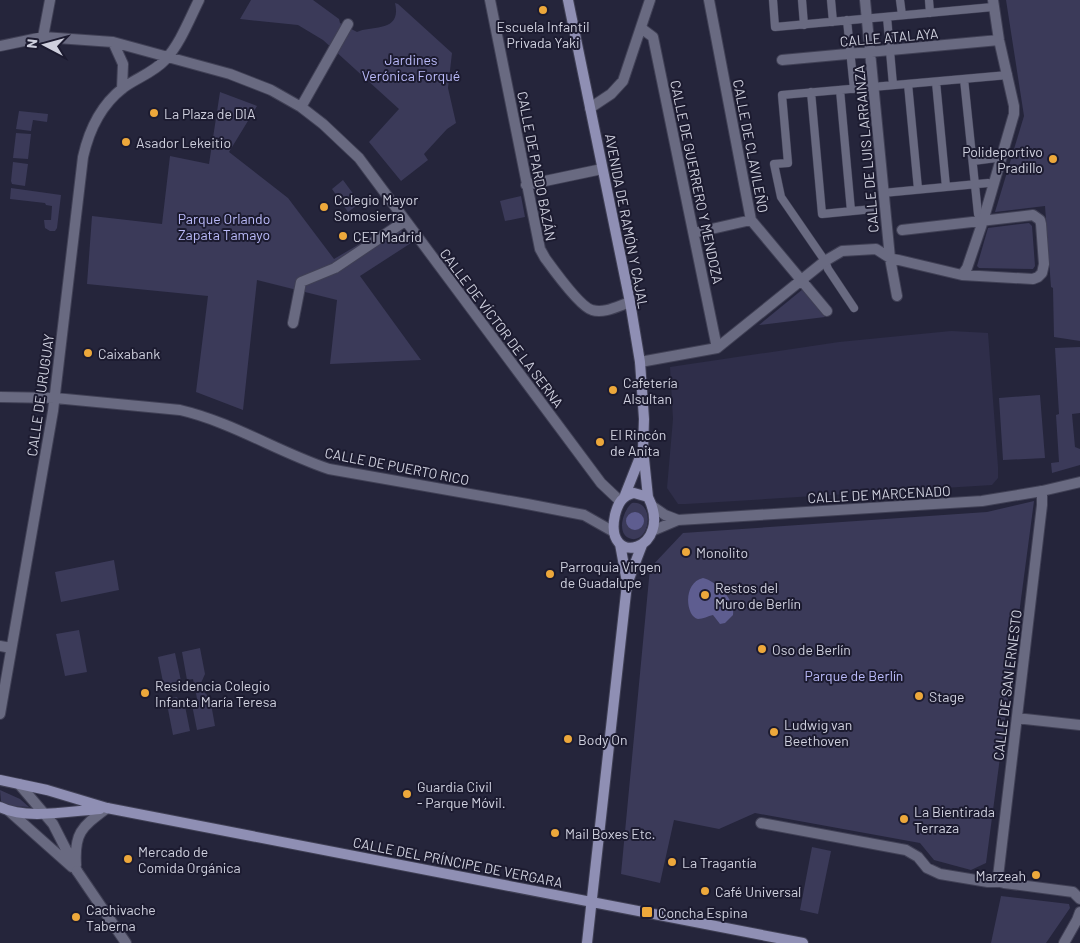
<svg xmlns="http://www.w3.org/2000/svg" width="1080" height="943" font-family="Barlow,sans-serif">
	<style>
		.built { fill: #2f2e4a }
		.green { fill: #3b3a59 }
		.water { fill: #5e5d90 }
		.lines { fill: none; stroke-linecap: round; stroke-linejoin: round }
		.pedestrian-casing { stroke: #404055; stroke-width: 9 }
		.minor-casing { stroke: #404055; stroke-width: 12 }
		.tertiary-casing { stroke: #404055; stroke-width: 12 }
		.secondary-casing { stroke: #404055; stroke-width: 12 }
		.pedestrian { stroke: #696a81; stroke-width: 8 }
		.minor { stroke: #696a81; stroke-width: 10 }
		.tertiary { stroke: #696a81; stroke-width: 10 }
		.secondary { stroke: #8f8fb4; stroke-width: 10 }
		.poi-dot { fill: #eda83b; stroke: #1c1b30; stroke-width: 2 }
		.labels { text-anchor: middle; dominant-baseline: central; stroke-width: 4; stroke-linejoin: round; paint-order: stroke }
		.poi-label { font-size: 14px; fill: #cfd0de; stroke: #1c1b30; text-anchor: start }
		.street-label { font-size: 14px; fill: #cfd0de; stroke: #1c1b30 }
		.park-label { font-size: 14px; fill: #bbbbfa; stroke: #1c1b30 }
	</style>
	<rect width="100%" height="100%" fill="#25253b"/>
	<path class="built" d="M951,331L988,333L998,467V478L992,485L686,504H678L667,488L673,419L670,367L839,342Z"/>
	<path class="green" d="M251,0H313L339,19L340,23L357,32C372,25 402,33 395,3L398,4L452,53L448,88L456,123L447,129L424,154L428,160L401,181L369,142L399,109L323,40L298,25L240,19Z
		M1006,0H1080V341L1054,337L1053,288L1051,287L1045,206L995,212L1024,116Z
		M220,92L257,106L229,152L288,198L334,259L395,223L411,243L360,276L421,360L330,364L337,300L257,280L243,410L196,392L208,296L87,284L92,216L162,224L170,156L209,164Z
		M19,111L48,114L47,122L33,120L31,131L16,129Z
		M16,133L31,134L28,159L13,158Z
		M13,162L28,164L25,186L12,184L11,181Z
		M343,180L360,203L348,212L332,189Z
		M11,188L61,195L57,228L55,231H50L45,228L44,220H51L52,206L46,205L45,203L10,199Z
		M521,196L525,217L505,221L500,201Z
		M1029,223L1032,226L1035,266L1033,269L979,268L977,266L988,228Z
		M803,289L825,317L759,325Z
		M1080,347V416V413L1072,414L1075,447L1080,449V465L1052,473L1051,463L1059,462L1056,415L1059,414L1055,348Z
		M1040,395L1045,458L1003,460L999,398Z
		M1034,501L986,863L971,870L934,860L920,843L755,813L719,829L674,820L660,883L621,874L650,568L683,533L987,512Z
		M632,503C655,500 651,542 632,539C615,536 623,510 632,503Z
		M114,560L119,590L61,602L55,572Z
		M79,630L87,672L65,676L56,634Z
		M200,648L205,674L201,683L194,684L193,679L187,680L182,652Z
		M175,653L181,681L175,682L176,689L165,692L158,657Z
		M203,691L210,698L215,726L197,730L191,700L197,699L196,693Z
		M177,697L179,703L184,701L190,731L173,735L166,699Z
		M0,790L20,799L29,807L8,806L1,801Z
		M812,847L831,851L818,914L800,910Z
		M1001,896L1069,904L1070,908L1046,943H991Z"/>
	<path class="water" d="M626 521a9 9 0 1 1 18 0a9 9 0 1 1-18 0Z
		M703,578C716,581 736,600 733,615L725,623L720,624L713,615C708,616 703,619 698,619C686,617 682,583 703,578Z"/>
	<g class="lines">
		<g class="pedestrian-casing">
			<path id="pedestrian" d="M773,0L775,27L993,7
				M802,0L804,25
				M831,0L833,22
				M900,0L902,15
				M929,0L930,13
				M887,17L893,85
				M847,20L854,89
				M964,79L978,214
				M936,82L946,187
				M908,84L918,189
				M840,90L851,211
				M811,92L822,214L873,209
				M973,161L996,158
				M883,193L988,183
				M854,308L828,269L825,261L781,197L774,164L788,163L782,95L1008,75"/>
		</g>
		<g class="minor-casing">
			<path id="minor" d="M490,0L540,249L545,258C553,269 580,307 592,310C604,314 618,306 630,302
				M709,0L751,220L827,311
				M865,0L890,258L897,296
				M641,28L653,37L717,348
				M43,37L50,0
				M113,42L123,64L122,89
				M0,46L43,37L113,42L230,74L271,90L301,107L323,124L359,158L601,483L620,501
				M782,60L999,40
				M301,107L348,24
				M590,108L611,94L623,81L650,0
				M526,185L602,169
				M694,233L751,220
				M962,275L967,268L983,221L1014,114V106L999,40L993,0
				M293,323L301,282L335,268L405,221
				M640,362L717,348L825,261L842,251L876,249L890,258L962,275L1033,279L1038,277L1042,273L1044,264L1041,224L1040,220L1033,215L902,230
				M0,397L55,398L180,410C232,422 278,452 329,469L527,504L584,515L614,532
				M652,506L665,515L678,520
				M652,531L678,520L982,501L1042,491
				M0,646L11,648
				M0,714L53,411L83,157C89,130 101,105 123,88C136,78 153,73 165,60C180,44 189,20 199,0
				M1017,719H1025L1080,725
				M19,784L53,824L77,871
				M9,811L72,867
				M761,823L906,850L918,857L927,868L940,874L988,882H1000
				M76,865C74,832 82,827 107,808"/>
		</g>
		<g class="tertiary-casing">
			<path id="tertiary" d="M1080,482L1042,491V505L998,877L1000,882L1004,883L1073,892L1080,899
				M77,871L126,943
				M1064,943L1077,920L1080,912"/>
		</g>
		<g class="secondary-casing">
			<path id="secondary" d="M568,0L630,302L640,362L644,419L643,449L648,497
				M634,493L648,497C675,550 603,570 615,515C618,503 622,496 634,493Z
				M625,495L642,452
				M620,544L627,582
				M0,780L47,790L107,808L803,943
				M0,807C25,820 71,811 100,809
				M587,943L627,584L642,545"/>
		</g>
		<use href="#pedestrian" class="pedestrian"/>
		<use href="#minor" class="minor"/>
		<use href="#tertiary" class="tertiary"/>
		<use href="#secondary" class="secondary"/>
	</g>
	<g class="poi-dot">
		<circle cx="543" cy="10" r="5"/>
		<circle cx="154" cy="113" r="5"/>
		<circle cx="126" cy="142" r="5"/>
		<circle cx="1053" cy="159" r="5"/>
		<circle cx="324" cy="207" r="5"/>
		<circle cx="343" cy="236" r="5"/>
		<circle cx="88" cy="353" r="5"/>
		<circle cx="613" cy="390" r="5"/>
		<circle cx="600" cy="442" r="5"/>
		<circle cx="686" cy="552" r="5"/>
		<circle cx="550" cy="574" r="5"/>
		<circle cx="705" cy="595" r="5"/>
		<circle cx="762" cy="649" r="5"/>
		<circle cx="145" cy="693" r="5"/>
		<circle cx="919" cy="696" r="5"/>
		<circle cx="774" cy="732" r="5"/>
		<circle cx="568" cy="739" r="5"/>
		<circle cx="407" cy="794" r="5"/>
		<circle cx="904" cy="819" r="5"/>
		<circle cx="555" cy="833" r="5"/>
		<circle cx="128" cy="859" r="5"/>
		<circle cx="672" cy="862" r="5"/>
		<circle cx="1036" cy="875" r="5"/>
		<circle cx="705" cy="891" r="5"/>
		<rect x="641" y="906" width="12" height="12" rx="2.5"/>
		<circle cx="76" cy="917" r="5"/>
	</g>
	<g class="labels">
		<g class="poi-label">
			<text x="543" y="26" text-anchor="middle">Escuela Infantil<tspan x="543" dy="16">Privada Yaki</tspan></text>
			<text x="164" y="113">La Plaza de DIA</text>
			<text x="136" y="142">Asador Lekeitio</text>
			<text x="1043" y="151" text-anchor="end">Polideportivo<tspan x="1043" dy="16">Pradillo</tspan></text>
			<text x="334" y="199">Colegio Mayor<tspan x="334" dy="16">Somosierra</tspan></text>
			<text x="353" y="236">CET Madrid</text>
			<text x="98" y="353">Caixabank</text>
			<text x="623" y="382">Cafetería<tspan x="623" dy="16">Alsultan</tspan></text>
			<text x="610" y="434">El Rincón<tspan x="610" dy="16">de Anita</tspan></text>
			<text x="696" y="552">Monolito</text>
			<text x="560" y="566">Parroquia Virgen<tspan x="560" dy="16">de Guadalupe</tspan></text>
			<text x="715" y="587">Restos del<tspan x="715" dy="16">Muro de Berlín</tspan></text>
			<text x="772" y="649">Oso de Berlín</text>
			<text x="155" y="685">Residencia Colegio<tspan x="155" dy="16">Infanta María Teresa</tspan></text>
			<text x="929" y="696">Stage</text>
			<text x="784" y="724">Ludwig van<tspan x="784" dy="16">Beethoven</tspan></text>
			<text x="578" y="739">Body On</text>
			<text x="417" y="786">Guardia Civil<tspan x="417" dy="16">- Parque Móvil.</tspan></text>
			<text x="914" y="811">La Bientirada<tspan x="914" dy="16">Terraza</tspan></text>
			<text x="565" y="833">Mail Boxes Etc.</text>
			<text x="138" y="851">Mercado de<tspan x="138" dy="16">Comida Orgánica</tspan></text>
			<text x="682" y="862">La Tragantía</text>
			<text x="1026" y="875" text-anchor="end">Marzeah</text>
			<text x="715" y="891">Café Universal</text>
			<text x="86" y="909">Cachivache<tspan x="86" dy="16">Taberna</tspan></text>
			<text x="658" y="912">Concha Espina</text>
		</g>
		<g class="street-label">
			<text transform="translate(889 37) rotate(-5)">CALLE ATALAYA</text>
			<text transform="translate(751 146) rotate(79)">CALLE DE CLAVILEÑO</text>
			<text transform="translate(866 149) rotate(-95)">CALLE DE LUIS LARRAINZA</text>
			<text transform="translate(537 166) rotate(79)">CALLE DE PARDO BAZÁN</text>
			<text transform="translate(697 182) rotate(78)">CALLE DE GUERRERO Y MENDOZA</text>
			<text transform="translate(627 221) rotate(79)">AVENIDA DE RAMÓN Y CAJAL</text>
			<text transform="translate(502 328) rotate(53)">CALLE DE VÍCTOR DE LA SERNA</text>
			<text transform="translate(40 395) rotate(-82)">CALLE DE URUGUAY</text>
			<text transform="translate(397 466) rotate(11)">CALLE DE PUERTO RICO</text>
			<text transform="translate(879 494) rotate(-3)">CALLE DE MARCENADO</text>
			<text transform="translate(1007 685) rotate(-83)">CALLE DE SAN ERNESTO</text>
			<text transform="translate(458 862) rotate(11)">CALLE DEL PRÍNCIPE DE VERGARA</text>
		</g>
		<g class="park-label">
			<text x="411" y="59">Jardines<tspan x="411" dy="16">Verónica Forqué</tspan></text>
			<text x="224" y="218">Parque Orlando<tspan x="224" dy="16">Zapata Tamayo</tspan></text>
			<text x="854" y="675">Parque de Berlín</text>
		</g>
	</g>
	<g transform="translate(45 45) rotate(276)" stroke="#1c1b30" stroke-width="4" paint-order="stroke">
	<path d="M0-4L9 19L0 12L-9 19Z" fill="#cfd0de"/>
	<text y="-8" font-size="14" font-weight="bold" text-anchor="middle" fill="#cfd0de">N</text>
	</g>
</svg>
